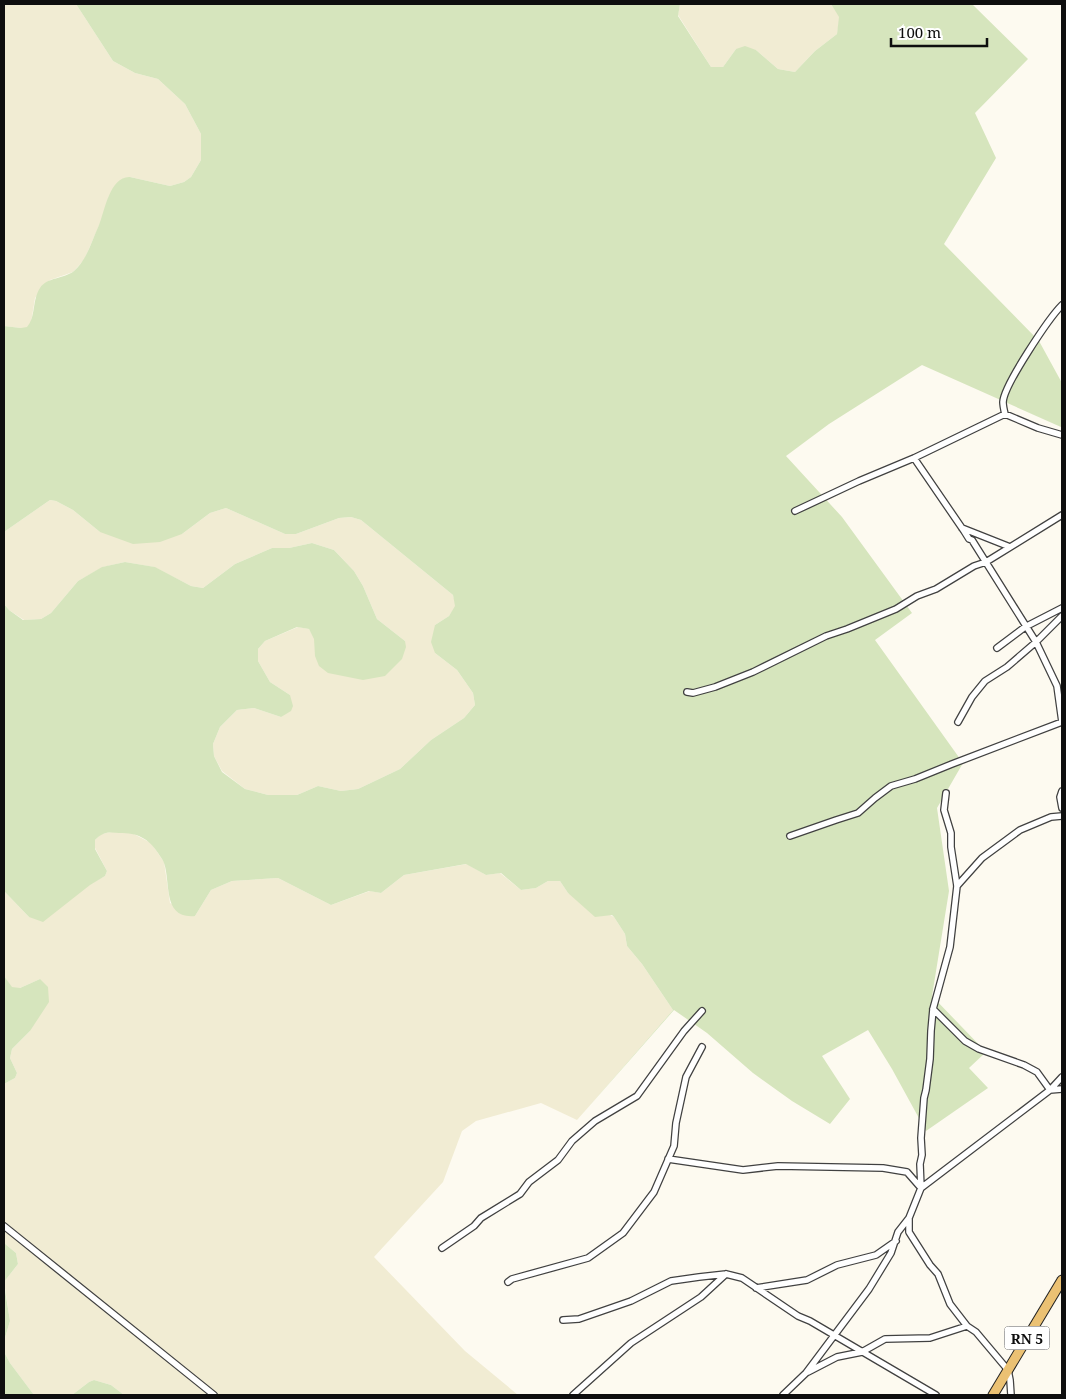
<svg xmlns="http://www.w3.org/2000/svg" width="1066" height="1399" font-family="'Noto Serif',serif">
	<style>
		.farmland { fill: #f1ecd3 }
		.green { fill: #d6e5bd }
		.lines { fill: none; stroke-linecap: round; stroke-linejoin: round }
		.minor-casing { stroke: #414141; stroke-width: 8 }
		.primary-casing { stroke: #1f1f1f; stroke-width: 11 }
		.minor { stroke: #fff; stroke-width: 5.5 }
		.primary { stroke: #ebc173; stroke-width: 9 }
		.labels { text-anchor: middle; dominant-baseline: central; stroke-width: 5; stroke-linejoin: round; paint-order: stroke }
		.shield { fill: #fff; stroke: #565656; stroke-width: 1 }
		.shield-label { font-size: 14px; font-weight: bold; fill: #0e0e0e }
	</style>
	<rect width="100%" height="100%" fill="#fdfaf0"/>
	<path class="farmland" d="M4,4H76L113,61L135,73L158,79L185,104L201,134V160L191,177L184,182L170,186L130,177L109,196L105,212L84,260L73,272L50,280L35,298L31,323L27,328H21L4,326Z
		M680,4H831L840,17L837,34L815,51L795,72L778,69L756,50L736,49L723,67H711L678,15Z
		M50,500L56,501L73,510L100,532L182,534L210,513L226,508L285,534H296L339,518L351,517L361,520L453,595L456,606L449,616L435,625V653L457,670L473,693L475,705L464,718L431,740L400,769L358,789L341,791L318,786L297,795H268L245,789L222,771L214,756L213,744L220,727L237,710L254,708L281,717L290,695L270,682L258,661V649L265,641L298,627L309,629L315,639V656L405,641L377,619L363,586L354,571L334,550L312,543L289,548H272L235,564L203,588L191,586L154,567L125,562L103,567L78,581L51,613L41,619L24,620L9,610L4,604V532Z
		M112,832L132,833L151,843L164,862L170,903L195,916L211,890L232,881L278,878L331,905L370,891L381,893L404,875L467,864L486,875L500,873L521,890L536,888L548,881H560L568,893L614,917L625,934L627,946L642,964L673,1010L577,1120L541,1103L476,1121L462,1131L443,1182L374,1257L465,1351L518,1395H124L111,1385L94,1380L89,1382L72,1395H34L10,1363L4,1352V1341L10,1321L4,1282L18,1264L16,1253L4,1243V1084L15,1078L17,1073L10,1058L12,1049L30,1031L40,979L20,988H12L4,976V891L29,917L90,884L105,876L107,871L95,848V840L101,834Z"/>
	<path class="green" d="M76,4H680L678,16L711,67H723L736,49L745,46L756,50L778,69L795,72L815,51L837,34L839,17L831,4H972L1028,59L975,113L996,158L944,244L1039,341L1062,383V426L1061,427L922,365L829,424L786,456L842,517L912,613L875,640L963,763L937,808L949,891L932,996L986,1052L969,1068L988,1088L926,1131L892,1069L868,1030L822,1056L850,1099L830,1124L792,1101L753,1073L707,1033L674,1010L577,1120L541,1103L476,1121L462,1131L443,1182L374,1257L465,1351L519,1395L465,1351L374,1257L443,1182L462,1131L476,1121L541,1103L577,1120L673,1010L642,964L627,946L625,934L614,917L612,915L595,917L568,893L560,881H548L536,888L521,890L501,873L486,875L466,864L404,875L381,893L369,891L331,905L278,878L232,881L211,890L195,916C162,919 171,883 164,863C163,860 160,856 158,853C148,838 138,833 119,833C108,832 103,832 95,840V849L107,871L105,876L90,885L43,922L29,917L4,891V604L9,610L23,620L41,619L51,613L78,581L102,567L125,562L155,567L191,586L203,588L235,564L272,548H289L312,543L334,550L354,571L363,586L377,619L405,641L406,647L402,659L385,676L363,680L328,673L319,666L315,656L314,639L309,629L297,627L265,641L258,649V661L270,682L290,695L293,706L291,711L281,717L254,708L237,710L220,727L213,744L214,756L222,772L245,789L268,795H297L318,786L341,791L358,789L400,769L431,740L464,718L475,705L473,693L457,670L435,653L431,642L435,625L449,616L455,606L453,595L361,520L351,517L339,518L296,534H285L226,508L210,513L182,534L160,542L133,544L100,532L73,510L56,501L50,500L4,532V326L21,328L27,327C36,317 32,300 40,288C47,277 64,279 74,271C87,260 92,240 99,225C105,210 110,176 130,177L170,186L184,182L191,177L201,160V134L185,104L158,79L135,73L113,61Z
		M4,976L12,987L20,988L40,979L48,987L49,1002L30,1031L12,1049L10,1058L17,1073L15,1078L4,1084Z
		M4,1243L16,1253L18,1264L4,1282Z
		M4,1284L10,1321L4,1341Z
		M4,1352L10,1363L34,1395H4Z
		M94,1380L111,1385L124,1395H72L89,1382Z"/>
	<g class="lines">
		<g class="minor-casing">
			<path id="minor" d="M1005,414C1004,410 1003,406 1003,402C1004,385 1049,318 1062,305
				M914,458L964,531L969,539L972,540L1036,642L1057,686L1062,722
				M795,511L859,481L914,458L1005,414L1038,428L1062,435
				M962,528L1010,547
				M997,648L1025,627L1062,608
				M687,692L693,693L715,687L753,672L826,636L847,629L896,609L917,596L936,589L974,566L986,562L1062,515
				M958,722L972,697L985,681L1007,667L1036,642L1062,616
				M1062,791L1060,797L1062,808
				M790,836L836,820L858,813L875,798L891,786L915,779L952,764L1062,722
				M957,886L982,858L1020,830L1051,817L1062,816
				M933,1009L965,1041L979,1049L1024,1065L1037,1072L1050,1090L1062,1077
				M668,1159L743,1170L778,1166L883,1168L907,1172L921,1188L909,1218L898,1232L891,1253L869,1289L806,1373L783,1395
				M921,1188L920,1164L922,1155L921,1138L924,1098L926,1090L930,1059L931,1031L933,1009L950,947L957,886L951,847V833L944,810L946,793
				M921,1188L1050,1090L1062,1089
				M909,1218V1232L930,1265L938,1274L950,1304L967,1326L976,1332L1008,1370L1010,1380L1011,1395
				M4,1226L214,1395
				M442,1248L474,1226L481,1218L520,1194L529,1182L558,1160L572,1141L595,1121L637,1096L684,1031L702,1011
				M508,1282L512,1279L588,1258L623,1233L654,1192L674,1146L676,1123L686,1077L702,1047
				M756,1288L807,1280L837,1265L876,1255L896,1241
				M563,1320L579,1319L631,1301L671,1281L699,1277L726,1274L742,1278L798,1316L810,1321L936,1395
				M808,1372L837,1357L862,1352L885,1339L930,1338L967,1326
				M573,1395L631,1343L701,1297L726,1274"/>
		</g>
		<g class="primary-casing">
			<path id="primary" d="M993,1395L1062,1280"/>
		</g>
		<use href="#minor" class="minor"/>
		<use href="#primary" class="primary"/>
	</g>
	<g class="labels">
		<rect class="shield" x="1004.5" y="1326.5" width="45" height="23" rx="4"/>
		<g class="shield-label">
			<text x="1027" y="1338">RN 5</text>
		</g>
	</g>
	<rect width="1066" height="1399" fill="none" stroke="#0e0e0e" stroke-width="10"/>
	<path d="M891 38v8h96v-8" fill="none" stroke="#0e0e0e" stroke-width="2.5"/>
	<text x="898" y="38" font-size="15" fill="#0e0e0e" stroke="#ffffff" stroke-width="4" paint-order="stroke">100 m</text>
</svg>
